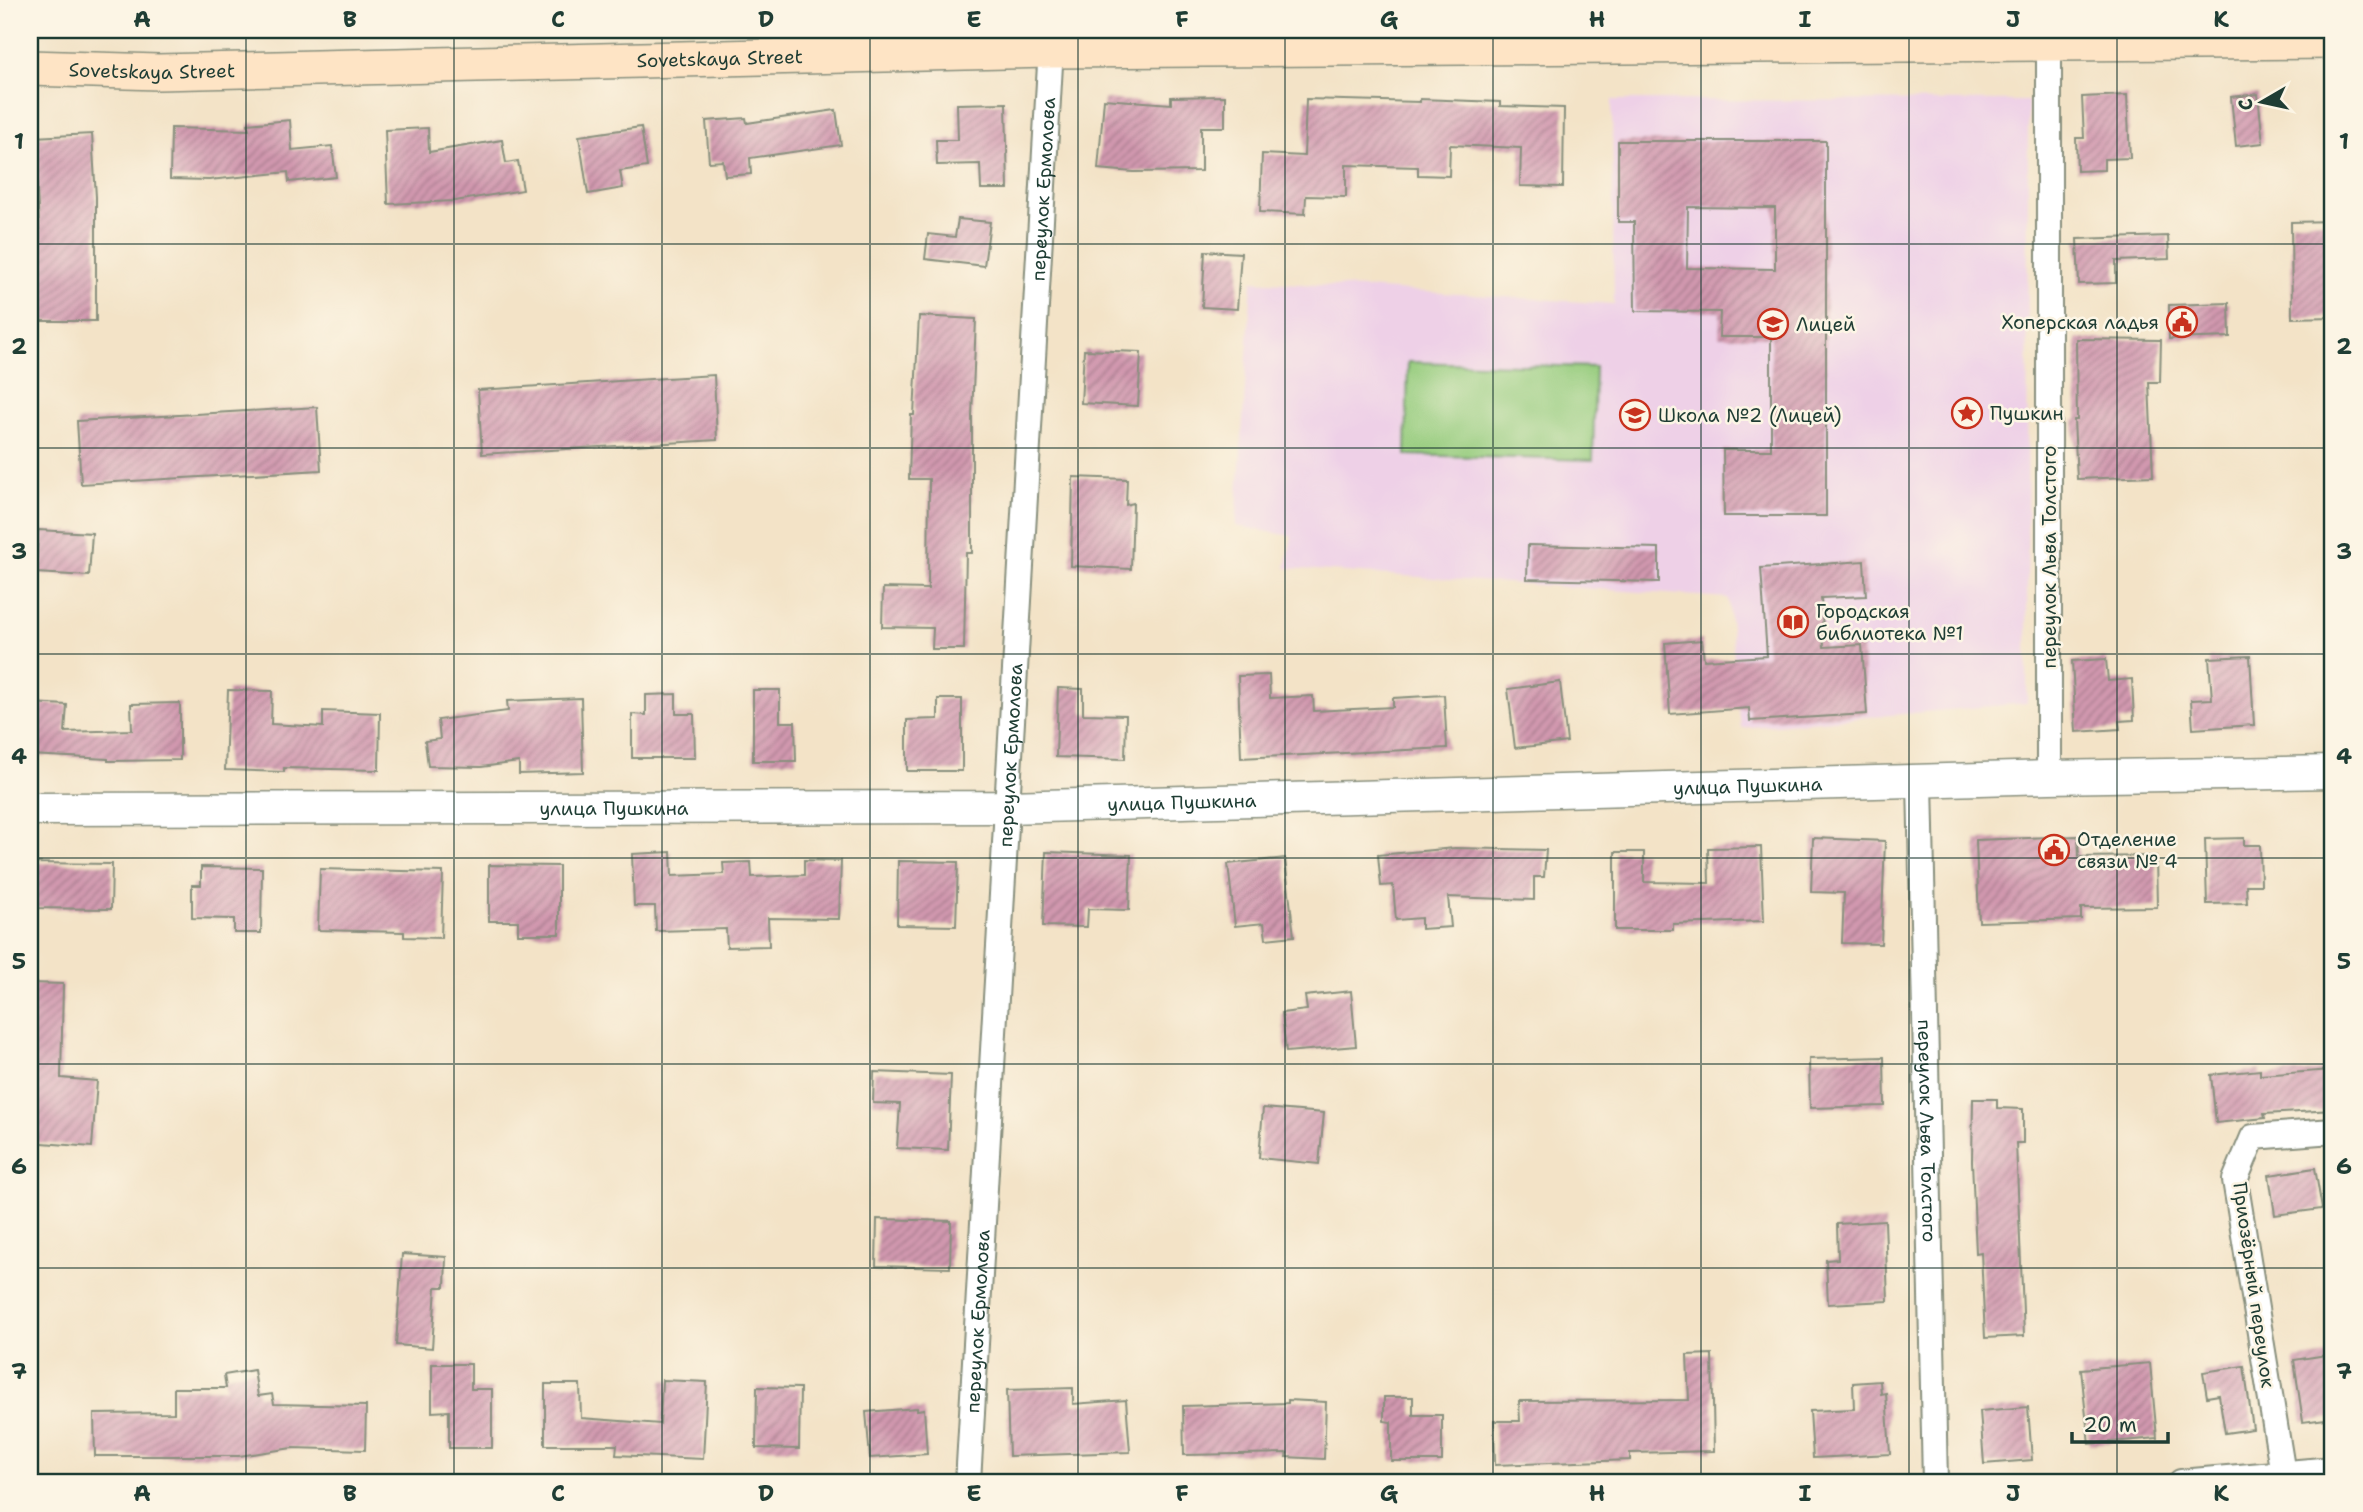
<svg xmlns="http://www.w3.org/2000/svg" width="2363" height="1512" font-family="'Shantell Sans',sans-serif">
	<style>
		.built { fill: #eed0e7 }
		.pitch { fill: #96cc7e; stroke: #5a8459; stroke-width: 2 }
		.building { fill: url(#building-hatch); fill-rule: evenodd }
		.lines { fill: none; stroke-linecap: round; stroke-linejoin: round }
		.minor-casing { stroke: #89907e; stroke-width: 28 }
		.tertiary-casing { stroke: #89907e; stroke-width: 35 }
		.secondary-casing { stroke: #89907e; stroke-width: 38 }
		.minor { stroke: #fff; stroke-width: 24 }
		.tertiary { stroke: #fff; stroke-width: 32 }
		.secondary { stroke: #fee4c5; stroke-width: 35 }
		.grid { fill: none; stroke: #1f3d34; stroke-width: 2; stroke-opacity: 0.55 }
		.labels { text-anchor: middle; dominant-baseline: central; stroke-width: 5; stroke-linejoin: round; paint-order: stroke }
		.street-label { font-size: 19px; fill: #1f3d34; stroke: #fcf5e5 }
		.poi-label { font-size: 19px; fill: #1f3d34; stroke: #fcf5e5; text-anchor: start }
		.neatline { fill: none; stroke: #1f3d34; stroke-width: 2.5 }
		.grid-label { font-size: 23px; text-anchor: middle; font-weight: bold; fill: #1f3d34 }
	</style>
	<defs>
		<pattern id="building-hatch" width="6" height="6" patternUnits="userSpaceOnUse" patternTransform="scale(1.75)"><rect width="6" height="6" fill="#d198af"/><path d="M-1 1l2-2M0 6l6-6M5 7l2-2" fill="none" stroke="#a97d8f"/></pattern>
	</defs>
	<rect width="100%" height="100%" fill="#fcf5e5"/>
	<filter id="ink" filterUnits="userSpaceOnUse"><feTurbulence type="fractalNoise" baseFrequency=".0143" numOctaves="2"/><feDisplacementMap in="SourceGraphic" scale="14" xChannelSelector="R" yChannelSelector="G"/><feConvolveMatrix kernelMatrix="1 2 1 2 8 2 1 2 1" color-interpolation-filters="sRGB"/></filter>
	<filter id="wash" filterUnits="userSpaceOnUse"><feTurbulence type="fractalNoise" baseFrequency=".00686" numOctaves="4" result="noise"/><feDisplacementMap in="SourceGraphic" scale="28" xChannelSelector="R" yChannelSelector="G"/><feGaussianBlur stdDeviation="1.57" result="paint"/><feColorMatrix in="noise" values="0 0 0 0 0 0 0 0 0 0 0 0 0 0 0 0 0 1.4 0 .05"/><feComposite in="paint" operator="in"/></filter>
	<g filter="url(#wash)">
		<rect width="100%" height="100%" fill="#f3e3c7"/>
		<path class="built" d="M1612,100L2028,101L2027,703L1741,728L1728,598L1286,568L1292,536L1236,526L1252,281L1614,304Z"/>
		<path class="pitch" d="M1408,362L1595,367L1593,460L1406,455Z"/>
		<g id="blocks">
			<path class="building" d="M2258,94L2263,143L2236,146L2231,97Z
				M2127,95L2130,158L2104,159V170L2077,171L2076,138H2084L2082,97Z
				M1225,96V127H1201V171L1134,172L1098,169L1104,99L1171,104V97Z
				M1306,99L1420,102V99L1500,102V106L1564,108L1563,187L1520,186L1521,148L1450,145L1449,176L1418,175V167L1346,165V197L1306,196L1305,214L1260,212L1262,154L1304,156Z
				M1006,103L1008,189H981L980,164L937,165L936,140H958L957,104Z
				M836,110L841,145L750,158L751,174L725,176L723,161L709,162L706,121L746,118L747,123Z
				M290,120L292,150L332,146L336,177L289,182L288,172L209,180L170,179L171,128L249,130L248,124Z
				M641,127L647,167L620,171L623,188L588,194L579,136Z
				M428,128L429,152L502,140L506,163L518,161L523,190L455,201L388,204L385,130Z
				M92,134L96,197V321H39L38,244H40L34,137Z
				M1618,141H1826V516H1724L1723,450H1771V337H1719L1720,312L1635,311L1634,222H1618ZM1688,207L1775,208V269L1687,268Z
				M958,219L990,222L984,266L925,259L928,234L955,237Z
				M2333,221V317L2292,318L2291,222Z
				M2168,236L2169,259L2116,261V283L2079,284L2077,239Z
				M1205,251L1241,253L1237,309L1202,307Z
				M2229,303L2230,337L2169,339V305Z
				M919,316L976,319L972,416V553H966L964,649H932L933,628L882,627L883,588L928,589L929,479H909L911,415H914Z
				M2076,339L2161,340L2160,382H2149L2153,476L2077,479L2074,420H2077Z
				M1084,350L1141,352L1138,406L1081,403Z
				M714,375L717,440L482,454L478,390Z
				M317,407L321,470L81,484L77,421Z
				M1073,477L1127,479L1126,505L1133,503L1131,569L1071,566Z
				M38,530L92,533L89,576L36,573Z
				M1528,545L1659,548V582L1527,579Z
				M1864,561L1866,596L1821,598L1824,647L1862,645L1867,714L1750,721L1749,708L1670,714L1665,643L1702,640L1704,660L1767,656L1761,568Z
				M2250,656L2254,725L2193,729L2191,700L2212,699L2209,658Z
				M2106,659L2108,681L2132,679L2134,720L2119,721L2120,729L2076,732L2072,661Z
				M1269,675L1270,698L1313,696L1314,711L1393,707V698L1444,695L1447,748L1241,758L1238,676Z
				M1560,682L1567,742L1515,748L1508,689Z
				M1058,688L1083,689V714L1126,715L1125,759L1056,757Z
				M228,690L272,691L271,724L323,727V711L380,713L379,770L284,768V772L225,770Z
				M753,690H780V722H795L796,761H753Z
				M676,694V714H694L695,758H632V714L646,715V695Z
				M581,698L583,772L519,774V762L481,767L428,766L425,741L440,739L438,720L508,711L507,701Z
				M938,699H962V771H907V720L938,719Z
				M30,703L67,705L65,732L132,730L131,704L180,703V760L108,761V759L30,755Z
				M2078,836L2079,857L2156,856L2157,907L2081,908V919L1979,922L1976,840Z
				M1813,838L1885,841L1881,944L1842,943L1844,893L1811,892Z
				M2244,838V845H2260L2261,885H2246L2247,903L2207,904L2205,839Z
				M1761,847L1764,921L1673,924V930H1615V852H1644V882L1709,883L1708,848Z
				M1455,848L1546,850L1544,877H1534V900L1448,897L1451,927L1421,929V918L1396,920L1393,885L1381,886L1378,855Z
				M671,852L672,876L724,874L723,863L751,862L752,877L804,875V860L841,861L839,919L768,918L769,946L727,947L726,929L656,931L655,906H634L632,854Z
				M1046,852L1131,855L1129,910L1088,909L1087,927L1043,926Z
				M1285,858L1294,936L1266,939L1264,923L1235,926L1228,864Z
				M898,861L958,862L956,926L897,925Z
				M30,863L112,864L111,909L30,908Z
				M489,865L559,866V934H518V921H489Z
				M201,867L262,868L261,933H234V919L192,918V885H201Z
				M320,869L443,872L441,938L404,937V932L318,930Z
				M30,983L63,984L61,1078L97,1081L92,1147L30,1142Z
				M1351,991L1356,1046L1286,1052L1282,1013L1307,1010L1305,996Z
				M1884,1057L1885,1106L1810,1108L1809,1059Z
				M2260,1070V1075L2333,1070V1110L2264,1114L2265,1118L2216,1123L2211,1075Z
				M874,1072L951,1075L948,1150L897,1148L900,1104L873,1103Z
				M1973,1099H1997V1108L2023,1109V1143H2016L2024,1336L1985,1338L1981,1252L1976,1253L1972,1161Z
				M1263,1108L1324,1113L1319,1164L1259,1158Z
				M2315,1168L2322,1209L2275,1215L2269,1175Z
				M877,1219L951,1221L950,1268L876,1266Z
				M1885,1221L1888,1301L1828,1304L1826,1260L1838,1259L1837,1224Z
				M402,1254L446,1257L445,1287H436L432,1348L396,1345Z
				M1712,1354L1714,1451L1630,1453V1460L1495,1465L1494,1421H1520L1519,1401L1689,1400L1687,1355Z
				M2333,1354V1418L2303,1422L2294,1360Z
				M2150,1363L2157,1438L2089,1444L2081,1369Z
				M432,1364H471V1389H492V1448H449V1411L432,1412Z
				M2244,1366L2253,1429L2225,1433L2219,1395L2207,1397L2203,1372Z
				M254,1370L258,1396L272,1394L274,1404L366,1406L365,1450L292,1448L239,1456H95L94,1414L174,1413V1388H226L224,1375Z
				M662,1380L707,1382L703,1459L616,1455L617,1445H545V1384H580L581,1418L660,1424Z
				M1880,1381L1881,1394L1886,1393L1890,1454L1813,1458L1810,1411L1854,1409L1853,1383Z
				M757,1387L800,1388L799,1449L756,1448Z
				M1073,1388V1404L1126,1400L1130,1452L1009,1456L1007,1390Z
				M1384,1397H1413V1415H1442V1461H1391V1422L1384,1421Z
				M1288,1400L1326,1402L1324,1459L1286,1457L1287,1453L1184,1455L1183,1406L1288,1403Z
				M2028,1407L2032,1460L1984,1464L1980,1411Z
				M917,1408V1410L924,1409L927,1454L870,1458L866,1412Z"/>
		</g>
	</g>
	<g filter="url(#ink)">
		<use href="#blocks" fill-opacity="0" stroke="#89907e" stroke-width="2"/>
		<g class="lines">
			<g class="minor-casing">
				<g id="minor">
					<path d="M2049,777V43"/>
					<path id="s1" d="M1920,781L1935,1482"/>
					<path d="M2283,1474L2235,1180L2253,1137L2333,1131"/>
					<path id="s2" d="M968,1482L1052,30"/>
					<path d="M2181,1482L2333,1469"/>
				</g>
			</g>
			<g class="tertiary-casing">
				<g id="tertiary">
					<path id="s3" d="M30,809L1007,807L2049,777L2333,772"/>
				</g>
			</g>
			<g class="secondary-casing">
				<g id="secondary">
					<path id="s4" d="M30,68L158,72L1049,50L2333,41"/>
				</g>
			</g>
			<use href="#minor" class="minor"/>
			<use href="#tertiary" class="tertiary"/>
			<use href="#secondary" class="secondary"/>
		</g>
	</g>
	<path class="grid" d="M246,30V1482M454,30V1482M662,30V1482M870,30V1482M1078,30V1482M1285,30V1482M1493,30V1482M1701,30V1482M1909,30V1482M2117,30V1482M30,244H2333M30,448H2333M30,654H2333M30,858H2333M30,1064H2333M30,1268H2333"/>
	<defs>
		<g id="civic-ring" transform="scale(1.575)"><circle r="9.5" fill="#fcf5e5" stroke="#c8321e" stroke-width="1.5"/><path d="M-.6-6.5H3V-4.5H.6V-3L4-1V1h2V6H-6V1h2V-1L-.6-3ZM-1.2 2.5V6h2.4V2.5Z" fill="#c8321e"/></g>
		<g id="school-ring" transform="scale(1.575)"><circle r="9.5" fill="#fcf5e5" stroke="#c8321e" stroke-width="1.5"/><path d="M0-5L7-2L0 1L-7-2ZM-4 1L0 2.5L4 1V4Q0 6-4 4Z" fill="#c8321e"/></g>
		<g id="sight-ring" transform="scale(1.575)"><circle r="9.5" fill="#fcf5e5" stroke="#c8321e" stroke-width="1.5"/><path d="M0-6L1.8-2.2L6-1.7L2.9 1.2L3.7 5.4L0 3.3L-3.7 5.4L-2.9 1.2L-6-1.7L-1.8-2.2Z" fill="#c8321e"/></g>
		<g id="library-ring" transform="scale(1.575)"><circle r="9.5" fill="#fcf5e5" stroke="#c8321e" stroke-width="1.5"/><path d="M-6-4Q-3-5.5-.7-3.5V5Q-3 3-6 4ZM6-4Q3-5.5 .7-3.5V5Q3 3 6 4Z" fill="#c8321e"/></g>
	</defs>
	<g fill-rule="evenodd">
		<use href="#civic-ring" x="2182" y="322"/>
		<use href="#school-ring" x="1773" y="324"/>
		<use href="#sight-ring" x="1967" y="413"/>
		<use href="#school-ring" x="1635" y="415"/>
		<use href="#library-ring" x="1793" y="622"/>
		<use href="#civic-ring" x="2054" y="850"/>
	</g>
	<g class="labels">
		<g class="street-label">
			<text stroke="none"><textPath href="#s4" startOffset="690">Sovetskaya Street</textPath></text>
			<text stroke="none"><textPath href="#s4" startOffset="122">Sovetskaya Street</textPath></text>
			<text stroke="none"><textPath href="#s2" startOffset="1295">переулок Ермолова</textPath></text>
			<text transform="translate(2049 557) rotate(-90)">переулок Льва Толстого</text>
			<text stroke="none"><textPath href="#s2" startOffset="728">переулок Ермолова</textPath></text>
			<text stroke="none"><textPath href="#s3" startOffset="1718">улица Пушкина</textPath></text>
			<text stroke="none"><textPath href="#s3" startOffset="1152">улица Пушкина</textPath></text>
			<text stroke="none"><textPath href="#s3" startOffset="584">улица Пушкина</textPath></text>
			<text stroke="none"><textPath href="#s1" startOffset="350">переулок Льва Толстого</textPath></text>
			<text transform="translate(2254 1285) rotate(82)">Приозёрный переулок</text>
			<text stroke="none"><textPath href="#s2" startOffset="161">переулок Ермолова</textPath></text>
		</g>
		<g class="poi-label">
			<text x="2159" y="322" text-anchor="end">Хоперская ладья</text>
			<text x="1796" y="324">Лицей</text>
			<text x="1990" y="413">Пушкин</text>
			<text x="1658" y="415">Школа №2 (Лицей)</text>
			<text x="1816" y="611">Городская<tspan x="1816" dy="22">библиотека №1</tspan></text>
			<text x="2077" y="839">Отделение<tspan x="2077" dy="22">связи № 4</tspan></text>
		</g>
	</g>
	<rect width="2363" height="1512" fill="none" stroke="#fcf5e5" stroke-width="77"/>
	<g transform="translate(2262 102) rotate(261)" stroke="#fcf5e5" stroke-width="5" paint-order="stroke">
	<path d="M0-5L12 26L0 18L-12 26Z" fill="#1f3d34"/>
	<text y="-10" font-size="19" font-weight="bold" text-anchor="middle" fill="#1f3d34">С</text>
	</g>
	<path d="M2072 1432v10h96v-10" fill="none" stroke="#1f3d34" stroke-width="3.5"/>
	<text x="2083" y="1432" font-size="21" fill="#1f3d34" stroke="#fcf5e5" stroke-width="5" paint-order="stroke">20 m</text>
	<rect x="38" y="38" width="2286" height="1436" class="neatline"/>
	<g class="grid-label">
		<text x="142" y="27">A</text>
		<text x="350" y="27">B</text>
		<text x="558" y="27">C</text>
		<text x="766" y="27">D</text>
		<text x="974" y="27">E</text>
		<text x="1182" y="27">F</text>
		<text x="1389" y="27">G</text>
		<text x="1597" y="27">H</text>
		<text x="1805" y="27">I</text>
		<text x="2013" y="27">J</text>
		<text x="2221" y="27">K</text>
		<text x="19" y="149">1</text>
		<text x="2344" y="149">1</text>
		<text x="19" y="354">2</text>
		<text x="2344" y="354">2</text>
		<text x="19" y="559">3</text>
		<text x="2344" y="559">3</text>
		<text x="19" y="764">4</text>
		<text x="2344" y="764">4</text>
		<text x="19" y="969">5</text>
		<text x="2344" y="969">5</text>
		<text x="19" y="1174">6</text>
		<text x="2344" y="1174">6</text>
		<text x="19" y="1379">7</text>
		<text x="2344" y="1379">7</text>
		<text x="142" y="1501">A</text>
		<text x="350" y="1501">B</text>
		<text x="558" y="1501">C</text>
		<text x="766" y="1501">D</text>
		<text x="974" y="1501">E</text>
		<text x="1182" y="1501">F</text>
		<text x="1389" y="1501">G</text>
		<text x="1597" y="1501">H</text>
		<text x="1805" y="1501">I</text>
		<text x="2013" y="1501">J</text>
		<text x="2221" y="1501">K</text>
	</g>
</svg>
